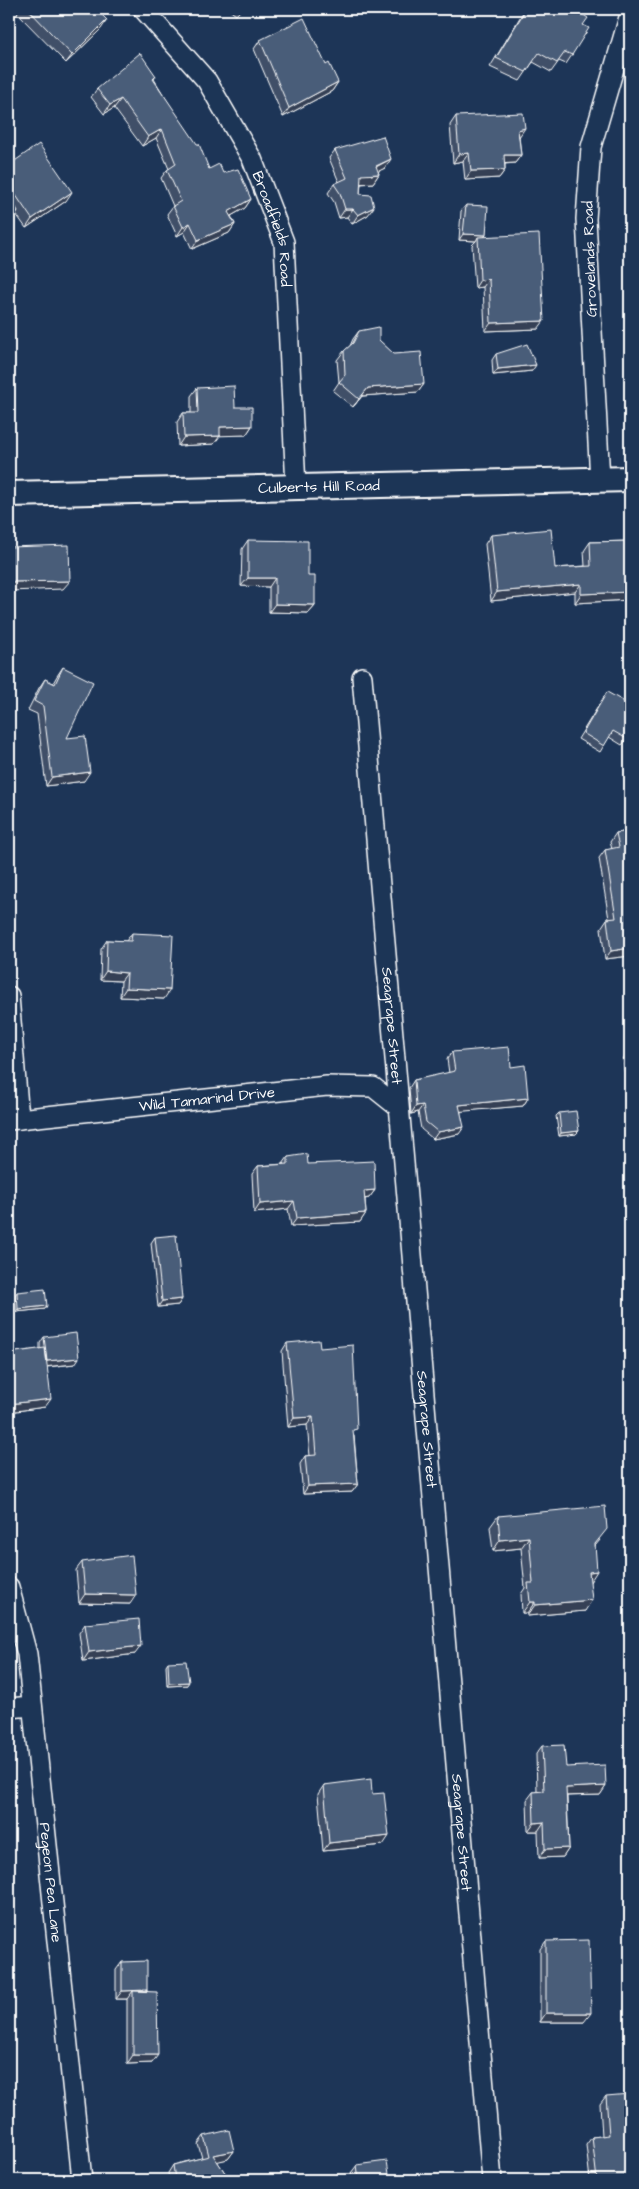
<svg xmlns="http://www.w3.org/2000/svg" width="639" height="2189" font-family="'Architects Daughter',sans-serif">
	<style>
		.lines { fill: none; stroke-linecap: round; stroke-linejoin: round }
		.minor-casing { stroke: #fff; stroke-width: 22 }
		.tertiary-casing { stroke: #fff; stroke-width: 28 }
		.minor { stroke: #1d3557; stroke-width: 19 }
		.tertiary { stroke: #1d3557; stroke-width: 24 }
		.wall { fill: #405068; stroke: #fff }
		.shaded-wall { fill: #344155; stroke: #fff }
		.building { fill: #4a5d79; stroke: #fff }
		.labels { text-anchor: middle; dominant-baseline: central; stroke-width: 4; stroke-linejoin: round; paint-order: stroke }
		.street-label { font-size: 15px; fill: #fff; stroke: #1d3557 }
	</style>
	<rect width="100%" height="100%" fill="#1d3557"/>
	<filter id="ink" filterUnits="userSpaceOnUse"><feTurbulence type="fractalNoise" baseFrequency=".02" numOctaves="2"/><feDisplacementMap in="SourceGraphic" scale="10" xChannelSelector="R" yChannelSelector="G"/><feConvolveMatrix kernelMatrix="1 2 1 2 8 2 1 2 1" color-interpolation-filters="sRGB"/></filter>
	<g filter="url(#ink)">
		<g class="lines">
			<g class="minor-casing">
				<g id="minor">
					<path id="s1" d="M143,9L207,81L252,159L284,242L296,487"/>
					<path d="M600,480L586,219L591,147L630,14"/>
					<path id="s2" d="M362,677L492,2180"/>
					<path d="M9,996L19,1119"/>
					<path id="s3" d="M9,1120L327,1086L373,1087L398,1107"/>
					<path id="s4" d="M9,1587L27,1654L82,2180"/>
					<path d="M9,1708L32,1706"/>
				</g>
			</g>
			<g class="tertiary-casing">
				<g id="tertiary">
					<path id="s5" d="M9,494L630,479"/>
				</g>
			</g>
			<use href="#minor" class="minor"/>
			<use href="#tertiary" class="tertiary"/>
		</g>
		<path class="wall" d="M20,9H96L101,29L66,63L17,13Z
			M228,9H242L236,15Z
			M525,9H575L583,25L572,55L566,64L559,61L551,72L533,62L520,81L490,67Z
			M260,40L338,82L332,91L283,117L254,49Z
			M156,76L154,79L209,169L223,173L251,199L245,208L231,216L235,224L229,233L192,249L184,232L177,236L167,214L173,206L161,178L167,170L169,169L156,138L142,146L114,108L104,114L91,97L97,89Z
			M456,116L519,136L521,155L515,163L505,164V170L499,178L465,180L463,161L453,163L450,125Z
			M335,150L385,168L378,171L379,174L373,183L361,184L360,194L368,215L352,224L347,217L339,218L334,202L328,193L334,184L339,182L329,158Z
			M9,165L66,201L26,228L16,214L12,220Z
			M466,205L486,235L484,237L538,329L485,331L483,287L475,288L472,245L476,241L459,240L461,211Z
			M359,331L379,340L424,384L418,392L362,396L353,407L333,391L339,382L337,360L344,351L350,346L353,339Z
			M496,354L532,371L493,375L492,360Z
			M197,388L235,407L252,426L246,435H220L214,444L178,446L177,422L183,413H191V396Z
			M491,535L555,568L585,566L584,551L590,542L630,541V600L575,603V592L491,601L485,544Z
			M248,540L308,576L315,605L308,613L269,612V587L241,586L242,549Z
			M63,667L67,738L84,781L46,786L37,714L28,710L39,688L45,679L53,683L57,676Z
			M607,692L627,739L622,745L609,737L600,752L578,739Z
			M630,831V956L605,959L601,928L607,919H609L599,858L605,850L612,849L610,842L616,833Z
			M132,933L164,999L120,997L121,981L100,980L101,949L107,940L126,941Z
			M629,1051H630V1087H626L623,1059Z
			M452,1052L511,1067L528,1098L523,1106L461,1111L459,1134L433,1139L421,1129L418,1112L411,1114L409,1088L414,1080L449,1073L447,1059Z
			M559,1113L576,1134L559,1136L556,1116Z
			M288,1157L308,1164L375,1190L369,1198L365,1199L366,1213L360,1222L291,1226L288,1209L254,1213L252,1174L258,1166L283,1164Z
			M630,1180V1202L628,1184Z
			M155,1237L182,1299L178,1305L158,1307L151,1243Z
			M17,1292L45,1309L16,1312L15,1295Z
			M44,1337L75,1364L47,1367L45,1407L9,1412V1353L40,1349V1343Z
			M287,1343L354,1435L358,1484L352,1492L303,1494L300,1464L305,1456H310L307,1425L288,1427L282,1351Z
			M498,1516L600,1540L595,1546L590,1581L585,1611L527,1616V1613H522L521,1594L525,1588L521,1548L493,1551L490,1527Z
			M82,1562L130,1604L79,1603L76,1570Z
			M85,1624L135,1654L83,1661L79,1633Z
			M168,1662L187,1685L167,1686L166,1665Z
			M542,1746L566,1767L606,1786L600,1795L567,1796L569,1848L563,1857L539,1858L538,1831H528L527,1800L533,1792H537L536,1754Z
			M324,1785L372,1794L383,1845L323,1851L318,1794Z
			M546,1941L584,2022H540V1949Z
			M122,1962L147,1990V1991L152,2063L127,2064V1999H116V1970Z
			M606,2096L630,2180H590L586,2145L592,2137L602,2136L600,2104Z
			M204,2136L234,2151L228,2159L217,2161L230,2180H169L168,2173L173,2165L202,2158L198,2144Z
			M357,2165L390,2180H352L351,2173Z"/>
		<path class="shaded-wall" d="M107,20L101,29L66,63L72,55Z
			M338,82L332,91L283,117L289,108Z
			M121,99L114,108L104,114L110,105Z
			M525,128L519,137L518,130Z
			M162,129L156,138L142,146L148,137Z
			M469,153L463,161L453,163L459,154Z
			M504,155H521L515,163L498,164Z
			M391,159L385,168L371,175L379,174L373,183L355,184L361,175Z
			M505,170L499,178L465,180L471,171Z
			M72,192L66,201L26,228L32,219Z
			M251,199L245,208L222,221L228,212Z
			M374,207L368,215L352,224L358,215Z
			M345,209H353L347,217L339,218Z
			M18,211L12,220L9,222V217Z
			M190,223L184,232L177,236L183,227Z
			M235,224L229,233L192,249L198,240Z
			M463,234L486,235L481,241L478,237L476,241L459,240Z
			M489,279L483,287L475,288L480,280Z
			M544,321L538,329L485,331L491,323Z
			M536,365L532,371L493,375L498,369Z
			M424,384L418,392L362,396L353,407L368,388Z
			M252,426L246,435L214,436L220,427Z
			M220,436L214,444L178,446L184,437Z
			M248,578H275L269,587L241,586Z
			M70,581L63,589L9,591V582Z
			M581,584L575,592L491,601L497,592Z
			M630,592V600L575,603L581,594Z
			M275,604L315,605L308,613L269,612Z
			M90,772L84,781L46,786L52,777Z
			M630,948V956L605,959L611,951Z
			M106,971L127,973L121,981L100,980Z
			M126,988L170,990L164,999L120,997Z
			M630,1081V1087H626Z
			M528,1098L523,1106L454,1112L459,1105Z
			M423,1105L418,1112L411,1114L416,1106Z
			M464,1127L459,1134L433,1139L438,1132Z
			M579,1131L576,1134L559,1136L561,1133Z
			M375,1190L369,1198L358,1200L364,1191Z
			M294,1201L288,1209L254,1213L260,1204Z
			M366,1213L360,1222L291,1226L297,1218Z
			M182,1299L178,1305L158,1307L162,1301Z
			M47,1306L45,1309L16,1312L18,1309Z
			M79,1358L75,1364L43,1367L47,1361Z
			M51,1399L45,1407L9,1412V1404Z
			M313,1417L307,1425L288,1427L294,1418Z
			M358,1484L352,1492L303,1494L308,1486Z
			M529,1537L521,1548L493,1551L500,1540Z
			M597,1571L590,1582L589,1572Z
			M85,1594L136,1595L130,1604L79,1603Z
			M592,1600L585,1611L527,1616L535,1605Z
			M530,1602H535L527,1613H522Z
			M141,1646L135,1654L83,1661L89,1652Z
			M189,1682L187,1685L167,1686L169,1683Z
			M606,1786L600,1795L560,1796L566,1788Z
			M544,1822L538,1831H528L534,1823Z
			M389,1836L383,1845L323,1851L329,1843Z
			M569,1848L563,1857L539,1858L545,1849Z
			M147,1990L141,1999L133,1991L127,1999H116L122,1991Z
			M546,2013H591L584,2022H540Z
			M133,2055H158L152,2063L127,2064Z
			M234,2151L228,2159L207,2164L213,2155Z"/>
		<path class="building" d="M28,9H96L107,20L72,55Z
			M526,9H575L588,18L583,25L589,28L572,55L565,52L557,63L539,53L526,72L496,58Z
			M304,18L326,65L329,63L338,82L289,108L260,40Z
			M140,53L156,76L153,79L197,144H199L209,169L219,164L223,173L238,169L251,199L228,212L235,224L198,240L190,223L183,227L173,206L181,201L167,170L176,164L162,129L148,137L121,99L110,105L97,89Z
			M523,113L525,128L518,130L521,155H504L505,170L471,171L469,153L459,154L456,116Z
			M383,136L391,159L376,166L379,174L361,175L360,194L371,195L374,207L358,215L353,209H345L340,193L334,184L347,178L335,150Z
			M39,144L72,192L32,219L15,194L10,197L18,211L9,217V165Z
			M466,205L488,206L486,235L463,234Z
			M539,234L544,321L491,323L489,279L480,280L478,237Z
			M379,327V340L394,354L421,352L424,384L368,388L359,399L339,382L345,375L344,351L353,343L359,331Z
			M527,344L536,365L498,369L496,354Z
			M234,386L235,407H252V426L220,427V436L184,437L183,413H198L197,388Z
			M551,529L555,568L591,566L590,542L630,541V592L581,594V584L497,592L491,535Z
			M248,540L308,541V576H315V605L275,604V578H248Z
			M69,545L70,581L9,582V547Z
			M63,667L93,682L67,738L85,736L90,772L52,777L43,706L34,701L45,679L55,684Z
			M607,692L630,705V732L627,739L613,731L604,746L583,733Z
			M630,831V948L611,951L607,919L616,918L605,850L619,847L616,833Z
			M132,933L173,935L170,990L126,988L127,973L106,971L107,940L131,941Z
			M509,1047L511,1067L525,1065L528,1098L459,1105L464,1127L438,1132L426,1122L423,1105L416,1106L414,1080L455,1071L452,1052Z
			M629,1051H630V1065Z
			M576,1111L579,1131L561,1133L559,1113Z
			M307,1154L308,1164L374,1161L375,1190L364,1191L366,1213L297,1218L294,1201L260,1204L258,1166L288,1164V1157Z
			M176,1235L182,1299L162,1301L155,1237Z
			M45,1289L47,1306L18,1309L17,1292Z
			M76,1333L79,1358L47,1361L44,1337Z
			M319,1340L320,1348L353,1345L357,1429L353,1430L358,1484L308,1486L305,1456L316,1455L313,1417L294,1418L287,1343Z
			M45,1348L51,1399L9,1404V1353Z
			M605,1506L607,1529L595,1544L597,1571L589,1572L592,1600L535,1605V1602H530L528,1583H533L529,1537L500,1540L498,1516Z
			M132,1555L136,1595L85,1594L82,1562Z
			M139,1619L141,1646L89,1652L85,1624Z
			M186,1661L189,1682L169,1683L168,1662Z
			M564,1745L566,1767L605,1765L606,1786L566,1788L569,1848L545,1849L544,1822L534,1823L533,1792L544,1791L542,1746Z
			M371,1779L372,1794L384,1793L389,1836L329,1843L324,1785Z
			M589,1940L591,2013H546V1941Z
			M147,1961V1990L122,1991V1962Z
			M133,1991L157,1992L158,2055H133Z
			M630,2094V2180H597L592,2137L609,2135L606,2096Z
			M229,2130L234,2151L213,2155L230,2180H175L173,2165L209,2156L204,2136Z
			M387,2161L390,2180H359L357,2165Z"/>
	</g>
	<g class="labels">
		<g class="street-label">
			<text stroke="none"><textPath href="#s1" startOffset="260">Broadfields Road</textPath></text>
			<text transform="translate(590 259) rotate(-92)">Grovelands Road</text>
			<text stroke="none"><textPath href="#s5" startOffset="310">Culberts Hill Road</textPath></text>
			<text stroke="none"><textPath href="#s2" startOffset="350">Seagrape Street</textPath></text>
			<text stroke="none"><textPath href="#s3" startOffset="199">Wild Tamarind Drive</textPath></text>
			<text stroke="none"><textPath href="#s2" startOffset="755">Seagrape Street</textPath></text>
			<text stroke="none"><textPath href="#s2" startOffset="1160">Seagrape Street</textPath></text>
			<text stroke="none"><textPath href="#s4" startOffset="299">Pegeon Pea Lane</textPath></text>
		</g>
	</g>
	<rect width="639" height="2189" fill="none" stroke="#1d3557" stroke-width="30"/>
	<rect x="15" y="15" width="609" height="2159" fill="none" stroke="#fff" stroke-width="2" filter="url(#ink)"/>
</svg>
